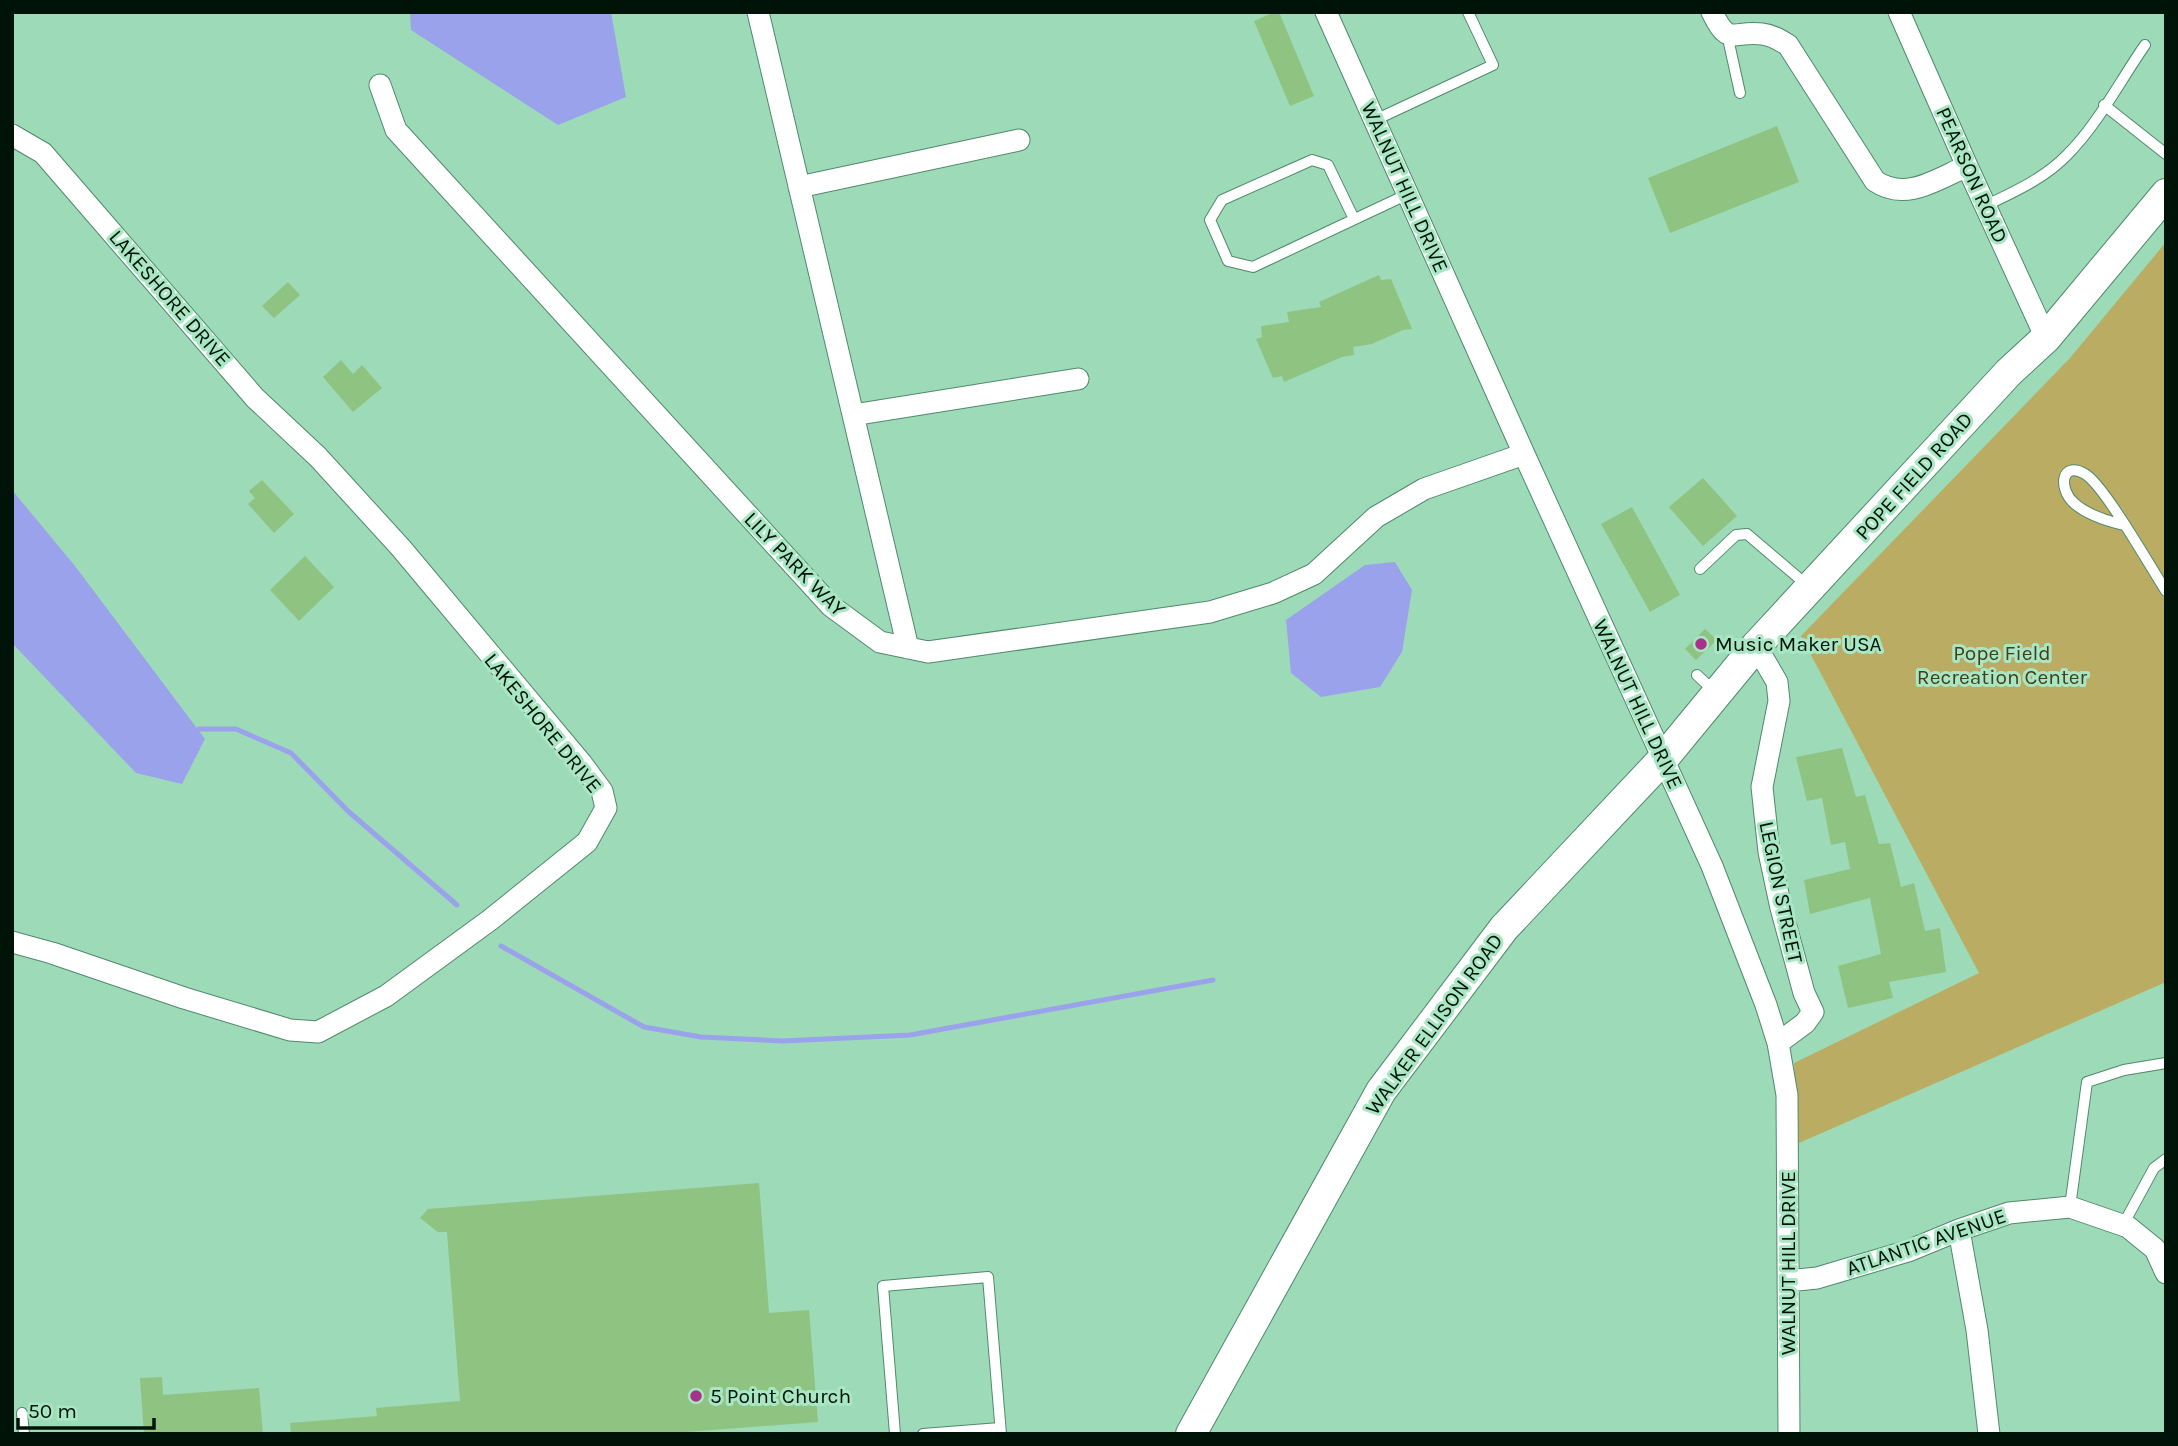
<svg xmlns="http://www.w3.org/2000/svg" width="2178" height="1446" font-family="Karla,sans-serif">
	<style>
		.green { fill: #baad63 }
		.water { fill: #9ba2ec }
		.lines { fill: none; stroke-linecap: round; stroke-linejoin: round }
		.stream { stroke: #9ba2ec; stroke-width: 5 }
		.building { fill: #8fc381 }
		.lane-casing { stroke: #4f8a6b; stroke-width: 12 }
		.street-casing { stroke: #4f8a6b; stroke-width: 23 }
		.secondary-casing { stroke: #4f8a6b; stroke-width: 32 }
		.lane { stroke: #fff; stroke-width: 10 }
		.street { stroke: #fff; stroke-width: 21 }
		.secondary { stroke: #fff; stroke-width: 30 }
		.poi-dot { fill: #a7328a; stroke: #a9e7c4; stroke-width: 2.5 }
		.labels { text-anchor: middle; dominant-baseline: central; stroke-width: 6; stroke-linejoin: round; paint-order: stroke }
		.street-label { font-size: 21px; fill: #001308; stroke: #a9e7c4 }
		.poi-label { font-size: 21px; fill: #001308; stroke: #a9e7c4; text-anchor: start }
		.park-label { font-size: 21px; fill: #433d18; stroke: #a9e7c4 }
	</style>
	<rect width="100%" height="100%" fill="#9ddab7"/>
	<path class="green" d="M2166,242V982L1799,1143L1794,1063L1979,973L1801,636L2070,358Z"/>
	<path class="water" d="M410,12H611L626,97L558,125L411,30Z
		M12,490L75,566L205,739L182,784L136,773L12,643Z
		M1395,562L1412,590L1402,652L1380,687L1321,697L1291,673L1286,620L1365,565Z"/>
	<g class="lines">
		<path class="stream" d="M199,729H236L291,753L349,812L457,905
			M501,946L644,1027L701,1037L783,1041L910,1035L1213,980"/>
	</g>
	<path class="building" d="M1275,12H1279L1314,96L1290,106L1254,21Z
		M1777,126L1799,182L1670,233L1648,178Z
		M1379,275L1381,280L1391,279L1412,329L1403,330L1372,344L1353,347L1354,355L1342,357L1284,382L1282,376L1273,378L1256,339L1262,337L1261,326L1289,322L1287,312L1321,307L1319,302Z
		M288,282L300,295L274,318L262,306Z
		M341,360L353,374L362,365L382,388L353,412L323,377Z
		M1703,478L1737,516L1703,546L1669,507Z
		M262,480L294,514L274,533L248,504L255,498L249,491Z
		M1632,507L1680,595L1650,612L1601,524Z
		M305,556L334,587L299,621L270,590Z
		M1705,629L1717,640L1696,660L1685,649Z
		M1842,748L1856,797L1865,795L1879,844L1890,843L1901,887L1914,883L1925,931L1940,928L1946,972L1889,982L1893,998L1848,1008L1838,966L1881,954L1870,898L1810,914L1804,880L1850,869L1845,842L1831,845L1822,798L1807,801L1796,757Z
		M759,1183L769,1313L809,1310L818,1422L660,1434H291L290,1423L377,1416L376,1408L460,1401L447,1232H438L420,1218L428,1209Z
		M162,1377L163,1395L259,1388L263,1434H144L140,1378Z"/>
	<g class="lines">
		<g class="lane-casing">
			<path id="lane" d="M1727,34L1740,93
				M2104,105L2166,154
				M1375,120L1493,65L1468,12
				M1985,206C2013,192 2044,179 2067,155C2098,124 2120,81 2145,45
				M1354,219L1328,165L1312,160L1222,200L1210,220L1228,261L1253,267L1408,194
				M2124,525C2107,521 2087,515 2074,503C2058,489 2061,460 2085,474C2104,485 2151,568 2166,591
				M1700,569L1736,535L1747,534L1808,586
				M1697,675L1716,693
				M2070,1207L2087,1082L2124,1070L2166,1063
				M2123,1225L2154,1168L2166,1159
				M22,1413L24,1434
				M895,1434L883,1286L988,1277L1001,1434
				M923,1434L1000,1428"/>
		</g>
		<g class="street-casing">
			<path id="street" d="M758,12L908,648
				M1326,12L1524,454L1712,866L1766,1005L1778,1043L1787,1095L1789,1434
				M1712,12C1729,48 1733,30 1762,34C1772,35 1780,40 1788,45L1875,181C1906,202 1937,179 1967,166
				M1899,12L1967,166L2046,338
				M380,85L396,130L831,606L880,642L928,652L1210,612L1273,593L1314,574L1376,517L1424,489L1524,454
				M12,135L43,153L255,398L318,457L401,548L582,764L602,791L606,808L587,842L490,920L386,996L318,1032L290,1030L184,998L52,953L12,942
				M799,187L1019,140
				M853,415L1078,379
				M1756,646L1777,682L1779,701L1762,787L1769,852L1781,908L1804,993L1813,1012L1805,1023L1778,1043
				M1959,1230L1977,1330L1989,1434
				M1788,1281L1817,1278L1908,1251L1959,1230L2009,1213L2070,1207L2128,1227L2155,1249L2166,1273"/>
		</g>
		<g class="secondary-casing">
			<path id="secondary" d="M1191,1434L1381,1091L1504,928L1663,759L1756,646L2009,372L2046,338L2166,194"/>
		</g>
		<use href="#lane" class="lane"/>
		<use href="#street" class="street"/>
		<use href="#secondary" class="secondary"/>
	</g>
	<g class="poi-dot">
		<circle cx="1701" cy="644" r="7"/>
		<circle cx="696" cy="1396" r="7"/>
	</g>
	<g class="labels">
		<g class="street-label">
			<text transform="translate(1972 175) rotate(66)">PEARSON ROAD</text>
			<text transform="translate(1405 187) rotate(66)">WALNUT HILL DRIVE</text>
			<text transform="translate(170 298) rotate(49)">LAKESHORE DRIVE</text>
			<text transform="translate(1914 476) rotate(-48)">POPE FIELD ROAD</text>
			<text transform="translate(795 564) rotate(46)">LILY PARK WAY</text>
			<text transform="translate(1638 704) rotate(65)">WALNUT HILL DRIVE</text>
			<text transform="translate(543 723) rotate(51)">LAKESHORE DRIVE</text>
			<text transform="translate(1781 892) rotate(78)">LEGION STREET</text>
			<text transform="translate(1434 1024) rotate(-54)">WALKER ELLISON ROAD</text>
			<text transform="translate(1926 1242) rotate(-19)">ATLANTIC AVENUE</text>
			<text transform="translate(1788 1263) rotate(-90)">WALNUT HILL DRIVE</text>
		</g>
		<g class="poi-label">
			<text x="1715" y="644">Music Maker USA</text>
			<text x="710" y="1396">5 Point Church</text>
		</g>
		<g class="park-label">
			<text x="2002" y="653">Pope Field<tspan x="2002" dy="24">Recreation Center</tspan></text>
		</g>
	</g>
	<rect width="2178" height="1446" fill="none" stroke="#001308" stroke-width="28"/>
	<path d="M18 1418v10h136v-10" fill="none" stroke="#001308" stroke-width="3.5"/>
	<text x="28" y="1418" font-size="21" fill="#001308" stroke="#a9e7c4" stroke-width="5" paint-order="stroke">50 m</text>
</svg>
